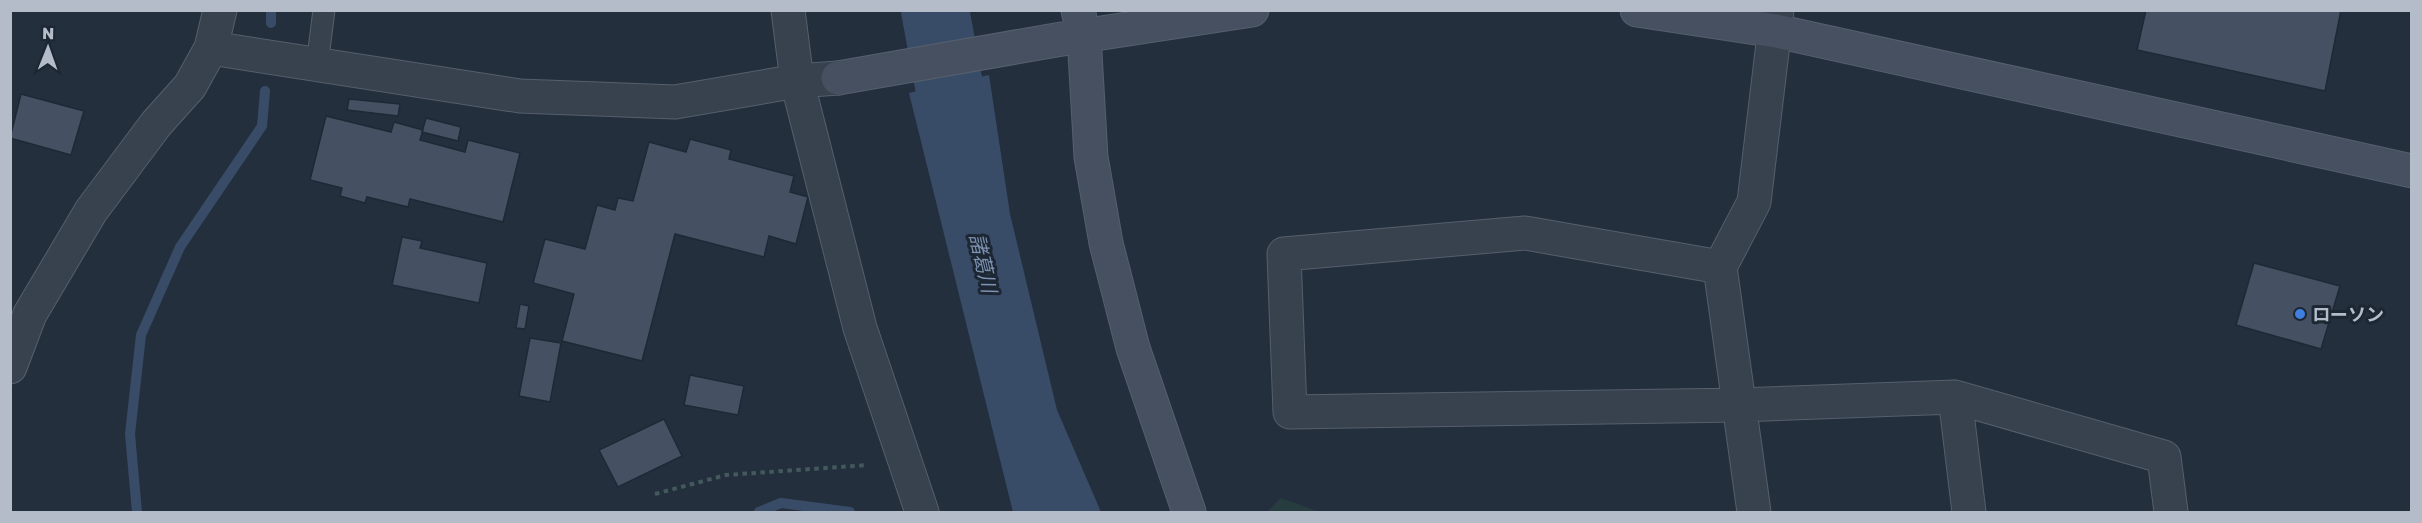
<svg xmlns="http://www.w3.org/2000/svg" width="2422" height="523" font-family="'Golos Text','Noto Sans JP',sans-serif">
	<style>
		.green { fill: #263c3f }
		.water { fill: #394c67 }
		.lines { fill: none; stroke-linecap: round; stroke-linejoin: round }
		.stream { stroke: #394c67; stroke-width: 10 }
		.river { stroke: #394c67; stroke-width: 68 }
		.building { fill: #455162; stroke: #1f2835; stroke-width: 1.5 }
		.lane-casing { stroke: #565f6c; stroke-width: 23 }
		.street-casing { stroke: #565f6c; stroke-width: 35 }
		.secondary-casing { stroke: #565f6c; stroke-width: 35 }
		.path { stroke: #44595c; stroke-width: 4; stroke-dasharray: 4.5 4.5; stroke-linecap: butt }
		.lane { stroke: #38414e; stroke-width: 21 }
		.street { stroke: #38414e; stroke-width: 33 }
		.secondary { stroke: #465061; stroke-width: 33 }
		.shop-dot { fill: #3f7fe0; stroke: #1d2633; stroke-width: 2 }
		.labels { text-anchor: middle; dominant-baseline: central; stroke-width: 6; stroke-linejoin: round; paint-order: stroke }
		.poi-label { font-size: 18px; font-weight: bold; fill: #b4bcc9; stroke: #1d2633; text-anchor: start }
		.water-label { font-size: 20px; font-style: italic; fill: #7c92b1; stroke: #1d2633 }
	</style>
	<rect width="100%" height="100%" fill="#242f3e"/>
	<path class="green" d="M1281,498L1320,512H1267Z"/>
	<path class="water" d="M989,75L1010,214L1057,410L1101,512H1013L909,93Z"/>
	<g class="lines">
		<path class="stream" d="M271,23V10
			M137,512L130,434L141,335L180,247L262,126L265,91
			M759,512L781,503L850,512"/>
		<path class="river" d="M935,10L966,177"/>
	</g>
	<path class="building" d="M2146,10H2341L2325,91L2137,50Z
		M21,94L84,111L71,155L10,138Z
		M349,99L400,104L398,116L347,110Z
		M326,116L391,132L394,122L423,130L420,140L465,152L468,140L520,153L503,222L410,199L408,207L367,197L365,203L340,196L342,188L310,180Z
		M426,118L461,127L458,141L422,132Z
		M690,139L731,150L729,159L794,176L790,192L808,197L796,244L769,236L764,257L675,234L642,361L562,341L574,294L533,283L545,239L585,249L597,205L615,210L618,198L633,201L649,142L686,152Z
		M402,237L422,241L420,248L487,263L479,303L392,285Z
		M2254,263L2340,286L2321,349L2236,325Z
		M520,304L529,306L525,329L516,328Z
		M530,338L561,343L550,402L519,396Z
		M690,375L744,386L738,415L684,405Z
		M664,419L682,456L618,487L599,450Z"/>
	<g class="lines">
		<g class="lane-casing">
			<path id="lane" d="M317,65L324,10"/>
		</g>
		<g class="street-casing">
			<path id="street" d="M220,10L211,48L520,96L675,102L797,81L838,78
				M788,10L797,81L860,328L922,512
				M1720,267L1525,233L1284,254L1290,412L1738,405L1955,397L2164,457L2171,512
				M10,367L30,314L91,211L156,124L190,86L211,48
				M1955,397L1969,512
				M1754,512L1720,267L1754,202L1777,10"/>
		</g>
		<g class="secondary-casing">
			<path id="secondary" d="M1078,10L1084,36L1091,157L1106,243L1133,348L1189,512
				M1637,10L1776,31L2412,171
				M838,78L1056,40L1252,10"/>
		</g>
		<path class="path" d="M655,494L726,475L868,465"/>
		<use href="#lane" class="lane"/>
		<use href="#street" class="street"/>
		<use href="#secondary" class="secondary"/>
	</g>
	<circle class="shop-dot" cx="2300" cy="314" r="6"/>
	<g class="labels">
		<g class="poi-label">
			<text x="2312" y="314">ローソン</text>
		</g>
		<g class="water-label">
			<text transform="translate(984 263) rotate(77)">諸葛川</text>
		</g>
	</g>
	<rect width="2422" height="523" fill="none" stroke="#b4bcc9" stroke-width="24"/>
	<g transform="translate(48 48) rotate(1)" stroke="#1d2633" stroke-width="4.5" paint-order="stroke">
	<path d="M0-4.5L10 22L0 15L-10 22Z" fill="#b4bcc9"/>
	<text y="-9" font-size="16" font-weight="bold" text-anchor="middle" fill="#b4bcc9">N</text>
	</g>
</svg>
